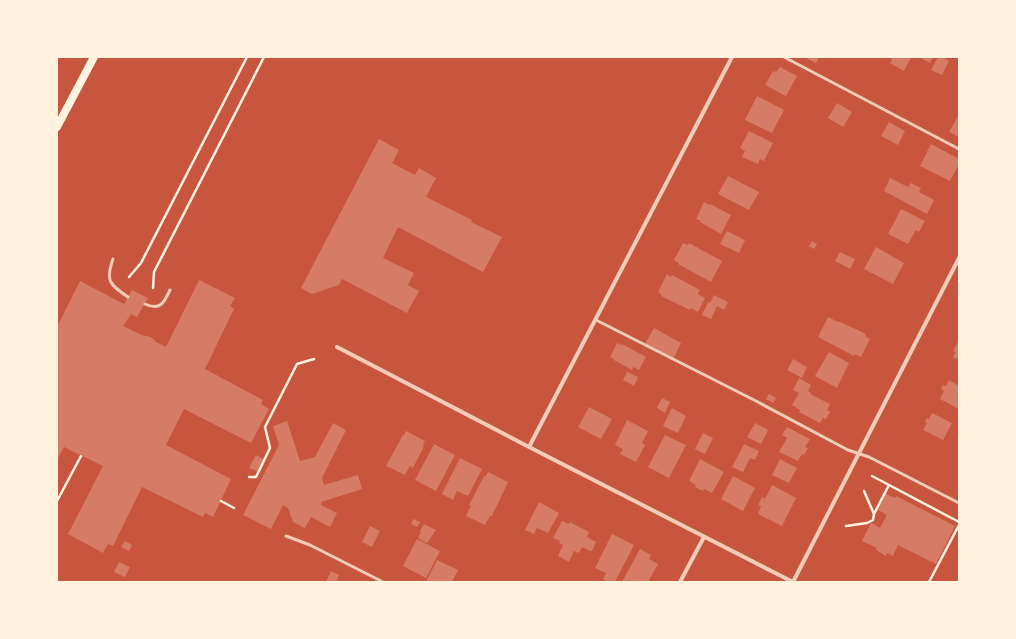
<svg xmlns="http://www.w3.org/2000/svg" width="1016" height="639" font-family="Arial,sans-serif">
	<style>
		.building { fill: #d67c66 }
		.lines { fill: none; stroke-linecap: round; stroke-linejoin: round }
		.path { stroke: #fff3e0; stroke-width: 2.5 }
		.service { stroke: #f1ccb7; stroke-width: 3 }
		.minor { stroke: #f1ccb7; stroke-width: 4 }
		.secondary { stroke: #fff3e0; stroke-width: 8 }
	</style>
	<rect width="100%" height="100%" fill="#c8553d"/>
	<path class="building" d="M804,57H819L816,63Z
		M893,57H911L904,71L890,63Z
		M919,57H933L930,63Z
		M938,57H942L949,61L942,75L931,70Z
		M780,67L797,76L786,96L765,85L773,71L776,72Z
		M757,96L784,110L772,133L745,120Z
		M837,103L852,112L843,127L828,118Z
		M958,116H959V137L949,132Z
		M889,122L905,131L898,145L881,136Z
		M749,131L773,143L764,161L760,159L758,164L742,157L745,151L740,148Z
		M379,139L399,150L392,163L415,175L419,168L436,178L426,197L472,220L471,222L502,237L483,272L398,227L383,258L414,273L408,285L419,291L407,313L342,279L339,285L312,294L301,288Z
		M931,144L959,159V164L950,181L920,166Z
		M728,176L759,192L749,210L718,194Z
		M890,178L908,187L911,183L921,188L919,192L934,200L927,214L884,191Z
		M704,202L709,205L710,204L731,215L721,234L700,222L701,221L696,219Z
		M901,209L925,221L919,232L916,230L908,244L888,234Z
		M727,231L745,240L739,253L720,244Z
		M812,241L817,244L814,249L809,246Z
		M683,243L688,245L689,243L722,261L711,282L678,264L679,263L674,260Z
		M876,247L904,263L893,284L864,269Z
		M840,252L855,259L850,269L835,261Z
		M667,274L671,277L672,275L700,290L698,294L705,298L698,312L691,308L690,310L661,296L662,295L658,292Z
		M199,280L235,298L230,306L234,309L205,369L263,400L261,404L269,409L251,443L184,409L166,445L231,479L213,517L205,513L203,517L142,487L113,546L108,544L103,553L68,534L103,466L64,447L57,460V327L80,281L124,304L132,290L148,298L137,317L131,314L123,326L142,335L151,337L156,342L166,347Z
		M714,295L728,302L724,310L717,306L711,319L702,315L708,302L710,303Z
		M828,317L838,322V321L866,334L865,336L870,339L861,357L855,354L854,356L818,337Z
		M654,328L681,343L674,358L645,344Z
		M959,340V360L953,357L956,352L953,351Z
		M617,343L621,345L622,344L646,357L639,370L633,367L632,370L614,360V359L610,357Z
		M829,352L849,363L837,388L815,376Z
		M793,359L807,367L802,378L787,370Z
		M627,372L638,377L634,386L623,380Z
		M799,378L811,385L808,391L811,393L810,394L830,404L827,410L830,412L826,419L823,418L820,423L799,412L800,410L792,405L799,393L793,390Z
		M949,380L959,386V409L940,399L944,391L941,389L943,385L946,386Z
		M769,394L776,398L773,403L766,399Z
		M662,398L670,402L665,413L657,408Z
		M589,407L612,419L601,439L578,427Z
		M672,408L686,416L678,433L663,426Z
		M932,413L952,423L943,440L923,430L927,423L925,422L927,418L929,419Z
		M627,420L648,431L642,443L645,445L636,462L620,454L623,449L615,445Z
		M287,421L300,461L315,457L333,423L346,430L322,478L324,485L358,475L362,489L321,502V505L337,513L330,527L311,517L305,528L293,522L288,508L283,505L271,529L243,515L279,445L273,426Z
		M755,423L768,430L761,444L747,437Z
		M787,427L810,439L805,447L808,448L804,455L802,454L798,461L779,452L787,438L782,435Z
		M406,431L425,441L423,445L424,446L413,468L410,466L405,475L386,466L403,435H404Z
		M703,433L713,438L705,454L695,449Z
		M665,435L686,445L669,478L648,467Z
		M434,444L455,455L436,491L415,480Z
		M744,444L759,451L755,460L750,458L743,472L732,467Z
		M256,455L263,459L257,471L249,468Z
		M460,458L482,469L468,496L457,491L453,500L442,494Z
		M700,459L724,472L712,493L704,489L703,491L695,487L696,485L689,481Z
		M780,459L797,468L789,483L772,475Z
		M488,472L508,482L492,516H490L485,525L466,516L471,506L469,505L484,476L485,477Z
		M733,476L755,488L743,511L721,499Z
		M772,485L796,498L782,526L758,514L761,506L758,505L762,497L765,499Z
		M886,494L895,498L896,496L955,526L936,564L898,545L893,556L887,553L886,556L876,550L877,548L862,541L871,523L880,528L887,515L878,510Z
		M539,502L559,513L548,533L537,528L534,534L525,530Z
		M414,519L420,522L417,527L411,524Z
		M562,521L569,524L570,522L589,532L587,537L596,542L592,551H590L582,547L579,553L574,551L569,562L558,556L563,545L559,543L560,541L553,538Z
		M424,524L436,530L427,543L418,538L421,532L420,531Z
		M370,526L380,531L372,547L362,542Z
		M612,534L634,545L615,582H608L603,579L606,573L595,568Z
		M417,539L440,551L426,578L403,566Z
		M125,541L132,545L129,551L121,547Z
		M640,549L651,555L649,559L658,564L648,582H622Z
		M437,560L458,570L452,582H426Z
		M119,562L130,567L125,577L114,572Z
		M331,571L339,575L336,582H326Z"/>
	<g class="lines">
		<path class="path" d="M129,277L141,263L247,57
			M153,288L154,272L264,57
			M872,476L959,522
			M249,477H256L270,448L265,427L297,364L314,359
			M57,501L81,456
			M221,501L234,508
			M874,514L889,485
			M846,526L867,523L873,520L874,514L864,491
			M929,582L959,525"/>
		<path class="service" d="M784,57L959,149
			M113,259C105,281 110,285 128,297
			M145,304C160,311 164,303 170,290
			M596,320L754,400L848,450L869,457L959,503
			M286,536L310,545L383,582"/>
		<path class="minor" d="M337,347L529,447L793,582
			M529,447L732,57
			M680,582L704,537
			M793,582L959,258"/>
		<path class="secondary" d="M57,127L94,57"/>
	</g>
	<rect width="1016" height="639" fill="none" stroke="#fff3e0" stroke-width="116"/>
</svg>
